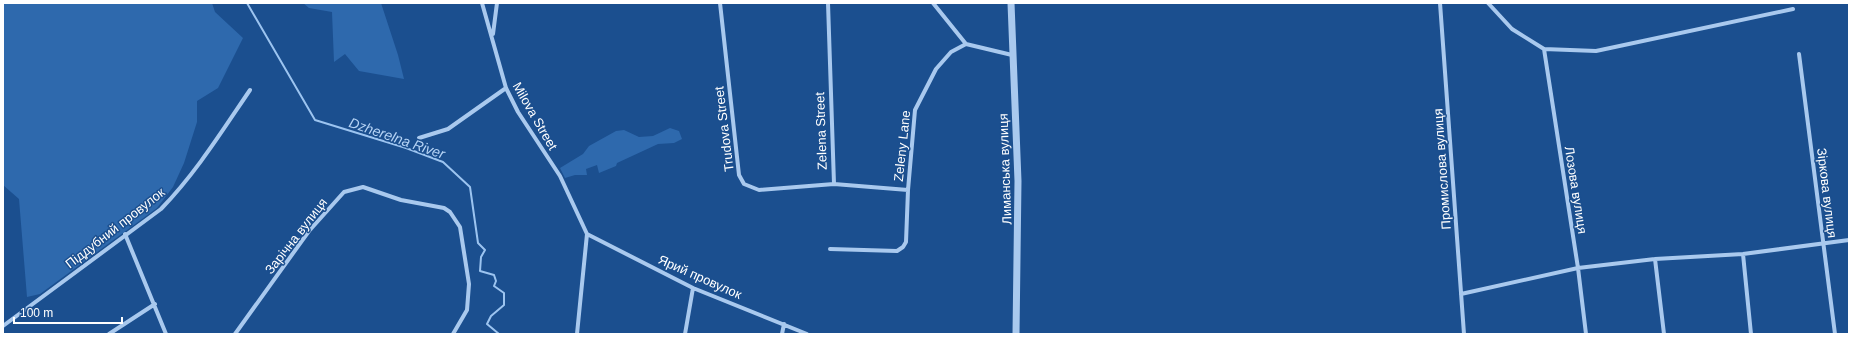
<svg xmlns="http://www.w3.org/2000/svg" width="1852" height="337" font-family="Arial,sans-serif">
	<style>
		.green { fill: #2e69ad }
		.lines { fill: none; stroke-linecap: round; stroke-linejoin: round }
		.stream { stroke: #9cc4f0; stroke-width: 2 }
		.minor { stroke: #a9c9ee; stroke-width: 4 }
		.tertiary { stroke: #a9c9ee; stroke-width: 7 }
		.labels { text-anchor: middle; dominant-baseline: central; stroke-width: 3; stroke-linejoin: round; paint-order: stroke }
		.street-label { font-size: 13px; fill: #fff; stroke: #1b4f8f }
		.water-label { font-size: 14px; font-style: italic; fill: #b5d3f5; stroke: #1b4f8f }
	</style>
	<rect width="100%" height="100%" fill="#1b4f8f"/>
	<path class="green" d="M3,3H212L215,12L243,38L218,88L197,101V122L184,163L173,187L157,208L40,294L27,297L19,199L3,185Z
		M303,3H381L398,55L404,79L359,71L345,54L334,62L332,12L309,8Z
		M670,128L679,131L682,139L674,143L658,144L617,163L616,166L599,173L597,165L586,169L587,175H575L565,178L560,168L583,154L589,146L616,131L624,130L639,137L653,136Z"/>
	<g class="lines">
		<path class="stream" d="M247,3L315,120L406,148L443,162L470,187L478,243L485,250L481,257L480,271L494,275L496,281L494,286L504,293V305L491,316L487,324L499,334"/>
		<path class="minor" d="M482,3L506,88L518,112L560,176L587,234
			M720,3L739,175L744,184L759,190L834,184
			M828,3L834,184L908,190
			M1440,3L1464,334
			M1488,3L1512,29L1544,49L1596,51L1793,9
			M493,34L497,3
			M966,44L1012,55
			M1544,49L1578,268L1586,334
			M1799,54L1835,334
			M419,138L448,129L506,88
			M125,234L166,334
			M587,234L693,288L807,334
			M830,249L897,251L903,247L906,242L908,190L915,110L936,69L951,52L966,44L933,3
			M1743,254L1751,334
			M1655,259L1664,334
			M1461,294L1578,268L1655,259L1743,254L1849,240
			M3,326L161,209C196,173 222,131 250,90
			M109,334L155,304
			M235,334L309,231L344,192L363,187L401,200L444,208L450,212L460,227L469,284L467,310L453,334
			M577,334L587,234
			M685,334L693,288
			M782,334L784,324"/>
		<path class="tertiary" d="M1011,3L1018,181L1016,334"/>
	</g>
	<g class="labels">
		<g class="street-label">
			<text transform="translate(535 116) rotate(60)">Milova Street</text>
			<text transform="translate(724 129) rotate(-97)">Trudova Street</text>
			<text transform="translate(821 131) rotate(-92)">Zelena Street</text>
			<text transform="translate(902 146) rotate(-84)">Zeleny Lane</text>
			<text transform="translate(1005 169) rotate(-92)">Лиманська вулиця</text>
			<text transform="translate(1442 169) rotate(-94)">Промислова вулиця</text>
			<text transform="translate(1576 190) rotate(81)">Лозова вулиця</text>
			<text transform="translate(1827 193) rotate(83)">Зіркова вулиця</text>
			<text transform="translate(115 228) rotate(-38)">Піддубний провулок</text>
			<text transform="translate(296 236) rotate(-52)">Зарічна вулиця</text>
			<text transform="translate(700 277) rotate(24)">Ярий провулок</text>
		</g>
		<g class="water-label">
			<text transform="translate(397 138) rotate(19)">Dzherelna River</text>
		</g>
	</g>
	<rect width="1852" height="337" fill="none" stroke="#ffffff" stroke-width="8"/>
	<path d="M14 317v6h108v-6" fill="none" stroke="#ffffff" stroke-width="2"/>
	<text x="20" y="317" font-size="12" fill="#ffffff" stroke="#1b4f8f" stroke-width="3" paint-order="stroke">100 m</text>
</svg>
